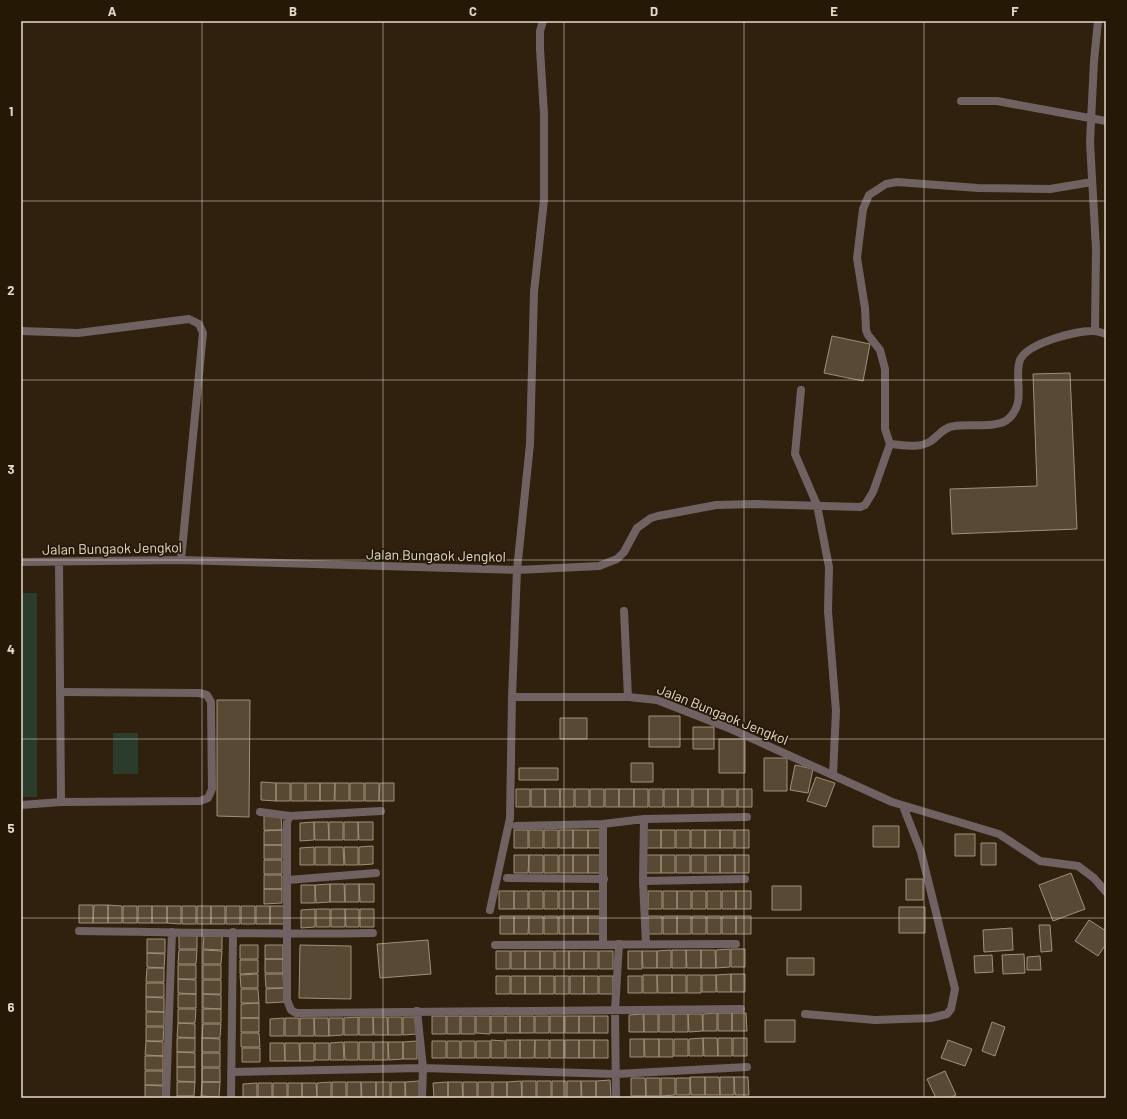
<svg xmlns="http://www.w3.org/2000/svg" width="1127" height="1119" font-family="Barlow,sans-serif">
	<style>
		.green { fill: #2b3c2d }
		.building { fill: #584934; stroke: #a19079 }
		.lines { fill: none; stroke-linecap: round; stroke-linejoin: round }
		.service { stroke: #706263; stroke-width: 8 }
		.minor { stroke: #706263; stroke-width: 8 }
		.grid { fill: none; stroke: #e3dace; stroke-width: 1; stroke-opacity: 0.55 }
		.labels { text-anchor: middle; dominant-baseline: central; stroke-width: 3.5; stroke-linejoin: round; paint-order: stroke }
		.street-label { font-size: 14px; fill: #e3dace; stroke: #251805 }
		.neatline { fill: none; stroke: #e3dace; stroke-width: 1.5 }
		.grid-label { font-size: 13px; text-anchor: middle; font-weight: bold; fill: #e3dace }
	</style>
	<rect width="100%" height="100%" fill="#2f210d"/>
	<path class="green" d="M21,593H37V797H21Z
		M113,733H138V774H113Z"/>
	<path class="building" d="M832,336L870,344L863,381L824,373Z
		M1070,373L1077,529L952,534L950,489L1037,486L1033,374Z
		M217,700H250L249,817L217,816Z
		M649,716H680V747H649Z
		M560,718H587V739H560Z
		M693,727H714V749H693Z
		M719,739H745V773H719Z
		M764,758H787V791H764Z
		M631,763H653V782H631Z
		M795,765L813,769L808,793L790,790Z
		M519,768H558V780H519Z
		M816,777L835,783L826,807L807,801Z
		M261,782L276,783V801L261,800Z
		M276,783H290V801H276Z
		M291,783H305V801H291Z
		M306,783H320V801H306Z
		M320,783H335L334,801H320Z
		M335,783H349V801H335Z
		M350,783H364V801H350Z
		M365,783H379V801H365Z
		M380,783H394V801H379Z
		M516,789H530V807H516Z
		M531,789H545V807H531Z
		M545,789H560V807H545Z
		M560,789H574V807H560Z
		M575,789H589V807H575Z
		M590,789H604V807H590Z
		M605,789H619V807H605Z
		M619,789H634V807H619Z
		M634,789H648V807H634Z
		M649,789H663V807H649Z
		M664,789H678V807H664Z
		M678,789H692V807H678Z
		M693,789H708V807H693Z
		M708,789H722V807H708Z
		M723,789H737V807H723Z
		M738,789H752V807H738Z
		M264,816H281L282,830H264Z
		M314,822V840L300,841V823Z
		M314,822H328L329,840H315Z
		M329,822H343V840H329Z
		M344,822H358V840H344Z
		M358,822H373V840H359Z
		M873,826H899V847H873Z
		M282,830V845H264V831Z
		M514,830H528V848H514Z
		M529,830H543V848H529Z
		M544,830H558V848H544Z
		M559,830H573V848H559Z
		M573,830H588V848H573Z
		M588,830H602V848H588Z
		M646,830H661V848H646Z
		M661,830H675V848H661Z
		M676,830H690V848H676Z
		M691,830H705V848H691Z
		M705,830H720V848H705Z
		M720,830H734V848H720Z
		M735,830H749V848H735Z
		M955,834H975V856H955Z
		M981,843H996V865H981Z
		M264,845H282V859H264Z
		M373,846V864L359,865V847Z
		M314,847V865H300V848Z
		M315,847H329V865H315Z
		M330,847H343L344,865H330Z
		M344,847H358V865H345Z
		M514,855H529L528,873H514Z
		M529,855H543V873H529Z
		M544,855H558V873H544Z
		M559,855H573V873H559Z
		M573,855H588V873H573Z
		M588,855H602V873H588Z
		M646,855H661V873H646Z
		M661,855H675V873H661Z
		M676,855H690V873H676Z
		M691,855H705V873H691Z
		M706,855H720V873H706Z
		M720,855H735V873H720Z
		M735,855H749V873H735Z
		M264,860H282V874H264Z
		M1071,873L1085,909L1053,921L1039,885Z
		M264,875H282V889H264Z
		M906,879H923V900H906Z
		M330,884V902L316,903L315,885Z
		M330,884H344L345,902H330Z
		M345,884H359V902H345Z
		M359,884H374V902H360Z
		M301,885H315V903H301Z
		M772,886H801V910H772Z
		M264,889H282V903L264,904Z
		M499,891H514V909H499Z
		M514,891H528V909H514Z
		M529,891H543V909H529Z
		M544,891H558V909H544Z
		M559,891H573V909H559Z
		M573,891H588V909H573Z
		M588,891H602V909H588Z
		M648,891H662V909H648Z
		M663,891H677V909H663Z
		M677,891H691V909H677Z
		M692,891H706V909H692Z
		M707,891H721V909H707Z
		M722,891H736V909H722Z
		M736,891H751V909H736Z
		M79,905H93V923H79Z
		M94,905H108V923H93Z
		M108,905L122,906V923H108Z
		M123,906H137V923H123Z
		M138,906H152V923H138Z
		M152,906H167V923H152Z
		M167,906H181V924L167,923Z
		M182,906H196V924H182Z
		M197,906H211V924H197Z
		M211,906H225V924H211Z
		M226,906H240V924H226Z
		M241,906H255V924H241Z
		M256,906H270V924H256Z
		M270,906H285V924H270Z
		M899,907H925V933H899Z
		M315,909V927L301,928V910Z
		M316,909H330V927H316Z
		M331,909H345V927H331Z
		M345,909H359V927H346Z
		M360,909H374V927H360Z
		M500,916H514V934H500Z
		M514,916H529L528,934H514Z
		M529,916H543V934H529Z
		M544,916H558V934H544Z
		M559,916H573V934H559Z
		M573,916H588V934H573Z
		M588,916H602V934H588Z
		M648,916H662V934H648Z
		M663,916H677V934H663Z
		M677,916H691V934H677Z
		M692,916H706V934H692Z
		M707,916H721V934H707Z
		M722,916H736V934H722Z
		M736,916H751V934H736Z
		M1089,920L1106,931V944L1098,956L1075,941Z
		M1039,925H1050L1052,951L1041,952Z
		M1012,928L1013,950L984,952L983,930Z
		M179,935L197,936V949H179Z
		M204,936H222V950L203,949Z
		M147,939H165V953H147Z
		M428,940L431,974L380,978L377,944Z
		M240,945H258V959H240Z
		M265,945H283V959H265Z
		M300,945L351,946V999L299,998Z
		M730,949V967L716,968V950Z
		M731,949H745V967H731Z
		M179,950H197L196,964H178Z
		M203,950L222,951L221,964H203Z
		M671,950V968H657V951Z
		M672,950H686V968H672Z
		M686,950H701V968H687Z
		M701,950H715L716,968H701Z
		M496,951H510V969H496Z
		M511,951H525V969H511Z
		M525,951H540V969H525Z
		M540,951H554V969H540Z
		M555,951H569V969H555Z
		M569,951H584V969H569Z
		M584,951H598V969H584Z
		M599,951H613V969H599Z
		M628,951H642V969H628Z
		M642,951H657V968H643Z
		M147,953L165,954L164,968L147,967Z
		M1024,954L1025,973L1003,974L1002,955Z
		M992,955L993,972L975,973L974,956Z
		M1040,956L1041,970H1027V957Z
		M787,958H814V975H787Z
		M265,959H283V973H265Z
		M240,960H258V973L240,974Z
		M178,965H196V979H178Z
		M203,965H221V979H203Z
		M147,968H164V982H146Z
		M258,974V988H241L240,975Z
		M265,974H283L284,988H266Z
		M731,974V992H717L716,975Z
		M731,974H745V992H731Z
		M643,975H657V993H643Z
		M657,975H672V993H658Z
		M672,975H686V993H672Z
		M687,975H701V993H687Z
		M702,975H716V992H702Z
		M496,976H510V994H496Z
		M511,976H525V994H511Z
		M525,976H540V994H525Z
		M540,976H554V994H540Z
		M555,976H569V994H555Z
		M570,976H584V994H570Z
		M584,976H598V994H584Z
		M599,976H613V994H599Z
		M628,976H642V993H628Z
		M178,979L196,980V994L178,993Z
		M203,980H221V994H203Z
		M146,983H164V997H146Z
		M284,988V1002L266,1003V989Z
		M241,989H258L259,1003H241Z
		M178,994H196V1008H178Z
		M203,994L221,995V1009L203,1008Z
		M146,997L164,998V1012L146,1011Z
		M259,1003V1018H241V1004Z
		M178,1009H196L195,1023H178Z
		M203,1009H221V1023H203Z
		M146,1012H164V1026H146Z
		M717,1013V1031H703V1014Z
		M718,1013H732V1031H718Z
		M732,1013H746L747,1031H732Z
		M643,1014L644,1032H629V1015Z
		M644,1014H658V1032H644Z
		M659,1014H673V1032H659Z
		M674,1014H688V1032H674Z
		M688,1014H702L703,1031L689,1032Z
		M432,1016H446V1034H432Z
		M447,1016H460V1034H447Z
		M461,1016H475V1034H461Z
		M476,1016H490V1034L476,1033Z
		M491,1016H505V1033H491Z
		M506,1016H520V1033H506Z
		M520,1016H534V1033H520Z
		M535,1016H549V1033H535Z
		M550,1016H564V1033H550Z
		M565,1016H579V1033H565Z
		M579,1016H594V1033H579Z
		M594,1016H608V1033H594Z
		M358,1017V1035H344V1018Z
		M359,1017H373V1035H359Z
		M373,1017H387L388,1035H374Z
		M388,1017H402V1035H388Z
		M403,1017H417V1034L403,1035Z
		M241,1018H259V1032H241Z
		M284,1018V1036H270V1019Z
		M285,1018H299V1036H285Z
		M300,1018H314V1036H300Z
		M314,1018H328L329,1036H315Z
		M329,1018H343V1035L329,1036Z
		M765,1020H795V1042H765Z
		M992,1022L1005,1027L995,1056L982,1051Z
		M178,1023L195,1024V1038L177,1037Z
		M203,1024H221L220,1038H202Z
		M146,1027H164L163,1041H146Z
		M241,1033H259L260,1047H241Z
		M177,1038H195V1052H177Z
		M202,1038L220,1039V1052H202Z
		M703,1038V1056H689V1039Z
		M703,1038H717L718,1056H704Z
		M718,1038H732V1056H718Z
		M733,1038H747V1056H733Z
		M630,1039H644V1057H630Z
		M644,1039H659V1057H645Z
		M659,1039H673V1057H659Z
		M674,1039H688V1056H674Z
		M491,1040L505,1041V1058H491Z
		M506,1040H520V1058H506Z
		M520,1040H535L534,1058H520Z
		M535,1040H549V1058H535Z
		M550,1040H564V1058H550Z
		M565,1040H579V1058H565Z
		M579,1040H594V1058H579Z
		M594,1040H608V1058H594Z
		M948,1040L972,1049L965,1066L941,1058Z
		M146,1041L163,1042V1056L145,1055Z
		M417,1041V1059H403V1042Z
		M432,1041H446V1058H432Z
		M447,1041H460V1058H447Z
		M461,1041H475V1058H461Z
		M476,1041H490V1058H476Z
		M343,1042L344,1060H330V1043Z
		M344,1042H358V1060H345Z
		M359,1042H373V1060H359Z
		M374,1042H388V1060H374Z
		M388,1042H403V1059L389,1060Z
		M270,1043H284L285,1061H270Z
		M285,1043H299L300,1061H285Z
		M300,1043H314V1061H300Z
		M315,1043H329V1060H315Z
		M242,1048H260V1062H242Z
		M177,1052L195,1053V1067H177Z
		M202,1053H220V1067H202Z
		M145,1056H163V1070H145Z
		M177,1067H195V1082L177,1081Z
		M202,1068H220V1082H202Z
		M145,1071H163V1085H145Z
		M945,1071L956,1095L949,1098H936L927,1079Z
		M690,1077H705V1095H691Z
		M705,1077H719L720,1095H705Z
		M720,1077H734V1095H720Z
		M734,1077H748L749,1095H735Z
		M631,1078H645L646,1096H631Z
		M646,1078H660V1096H646Z
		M661,1078H675V1095L661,1096Z
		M676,1078H690V1095H676Z
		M610,1080L611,1098H596V1081Z
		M419,1081L420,1098H406L405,1082Z
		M521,1081L522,1098H507V1082Z
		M522,1081H536V1098H522Z
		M537,1081H551V1098H537Z
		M552,1081H566V1098H552Z
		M567,1081H581V1098H567Z
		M581,1081H596V1098H582Z
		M177,1082H195L194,1096H177Z
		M202,1082H220L219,1097L201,1096Z
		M331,1082V1098H317V1083Z
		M332,1082H346V1098H332Z
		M347,1082H361V1098H347Z
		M361,1082H376V1098H362Z
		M376,1082H390V1098H376Z
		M391,1082H405V1098H391Z
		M448,1082H462L463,1098H448Z
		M448,1082V1098H434L433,1083Z
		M463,1082H477V1098H463Z
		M478,1082H492V1098H478Z
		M493,1082H507V1098H493Z
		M257,1083V1098H243V1084Z
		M258,1083H272V1098H258Z
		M273,1083H287V1098H273Z
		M288,1083H302V1098H288Z
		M302,1083H316L317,1098H302Z
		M145,1085L163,1086V1098H145Z"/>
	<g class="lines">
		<path class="service" d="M60,692L199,693L207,695L211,702L212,789L208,798L200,801L61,802"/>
		<path class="minor" d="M543,21L540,31V49L544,114V200L534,292L530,444L517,570L512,697H628L657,700L731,729L892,802L999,834L1040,861L1078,866L1094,878L1106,892
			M961,101H997L1106,121
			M1095,330L1096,249L1090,142L1094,61L1098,21
			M21,331L78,333L189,319L199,324L203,333L181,560
			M801,390L795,454L817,505L829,567L828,611L836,711L833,775
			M890,444L885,429V369L880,350L868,335L866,330L865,308L857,258L863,209L869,195L886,184L897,182L978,188L1050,189L1092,182
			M21,562L181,560L517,570L599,566L617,559L624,552L637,528L651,518L658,516L716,505L756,504L860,507L865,505L873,492L890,444C903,445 919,449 931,441C939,435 944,427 954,426C968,424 996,428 1007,420C1028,403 1013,380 1020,360C1027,343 1078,330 1094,331C1098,331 1102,333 1106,334
			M624,611L628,697
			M21,805L61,802L59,562
			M381,811L290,816L287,822V1000L291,1010L296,1013H303L741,1009
			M260,812L290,816
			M644,819L643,881L646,944
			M603,824V944
			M516,826L603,824L644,819L747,817
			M507,878L604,879
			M288,880L376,873
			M643,881L745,879
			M490,910L510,818L512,697
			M79,931C177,932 275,935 373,933
			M495,945L736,944
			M417,1011L423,1068L422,1098
			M805,1014L875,1020L931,1018L947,1014L951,1009L955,989L921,852L903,806
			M231,1072L423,1068L616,1074L747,1067
			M166,1098L172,932
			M231,1098L233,932
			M616,1098L615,1010L619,944"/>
	</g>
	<path class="grid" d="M202,21V1098M383,21V1098M564,21V1098M744,21V1098M924,21V1098M21,201H1106M21,380H1106M21,560H1106M21,739H1106M21,918H1106"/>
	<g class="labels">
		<g class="street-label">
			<text transform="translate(112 548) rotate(-1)">Jalan Bungaok Jengkol</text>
			<text transform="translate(436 555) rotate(1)">Jalan Bungaok Jengkol</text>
			<text transform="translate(723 714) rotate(22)">Jalan Bungaok Jengkol</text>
		</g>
	</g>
	<rect width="1127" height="1119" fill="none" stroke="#251805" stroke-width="44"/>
	<rect x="22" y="22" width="1083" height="1075" class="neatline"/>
	<g class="grid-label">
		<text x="112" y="16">A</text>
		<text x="293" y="16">B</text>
		<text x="473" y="16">C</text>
		<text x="654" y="16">D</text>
		<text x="834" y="16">E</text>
		<text x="1015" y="16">F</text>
		<text x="11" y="116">1</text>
		<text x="11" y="295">2</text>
		<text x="11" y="474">3</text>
		<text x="11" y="654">4</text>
		<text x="11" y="833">5</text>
		<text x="11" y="1012">6</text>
	</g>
</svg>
